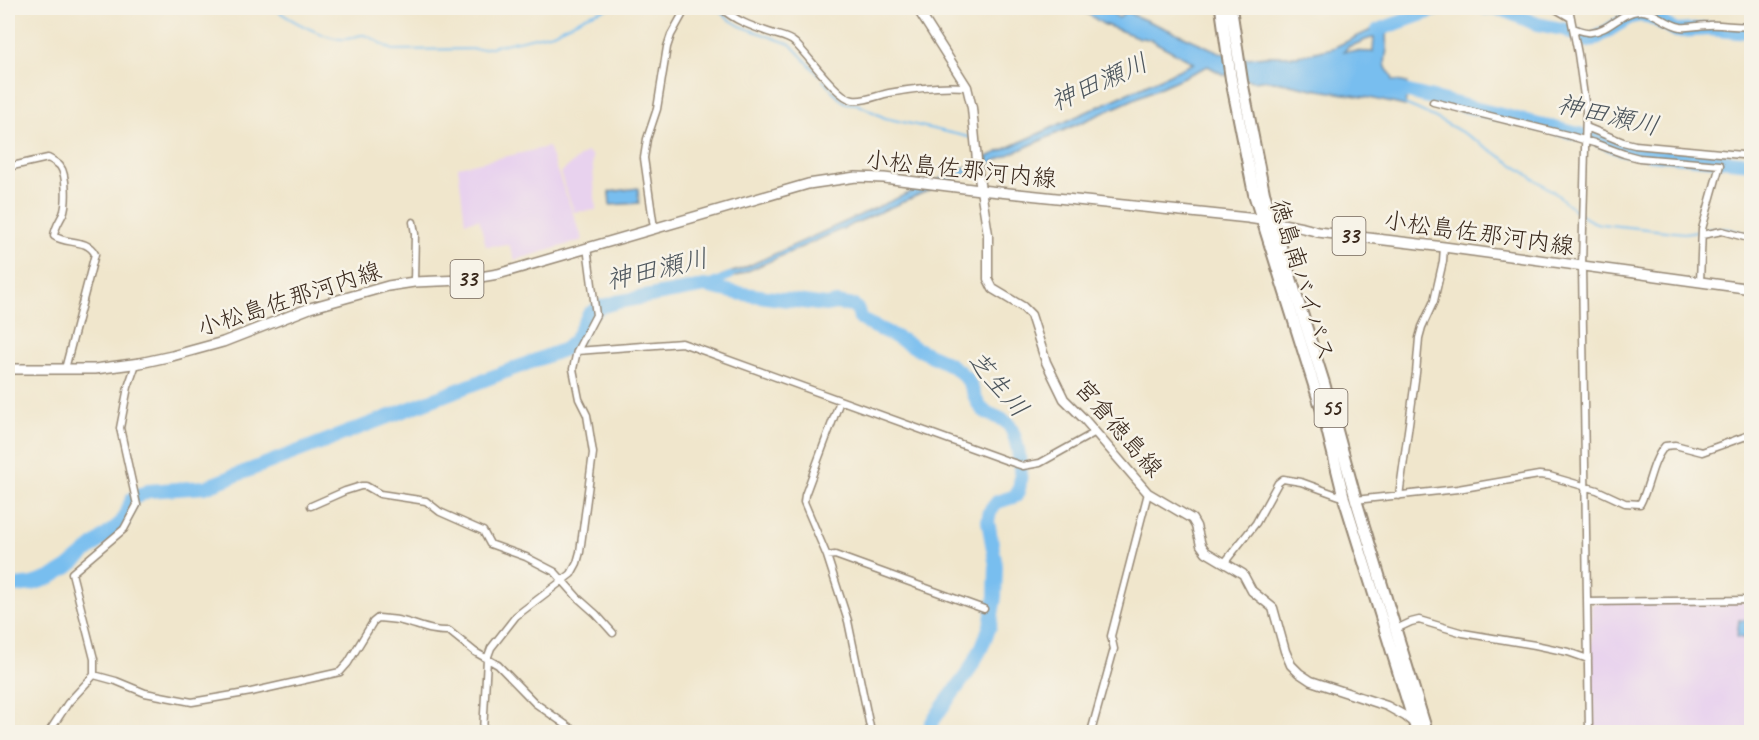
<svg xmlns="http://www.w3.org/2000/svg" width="1759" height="740" font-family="Caveat,'Klee One',sans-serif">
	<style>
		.built { fill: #e8d2ee }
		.water { fill: #78beef; stroke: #5a7486; stroke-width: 1.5; fill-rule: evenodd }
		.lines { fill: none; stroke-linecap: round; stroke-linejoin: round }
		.stream { stroke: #78beef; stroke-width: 2 }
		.canal { stroke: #78beef; stroke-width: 8 }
		.river { stroke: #78beef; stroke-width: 14 }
		.minor-casing { stroke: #968875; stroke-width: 9 }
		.secondary-casing { stroke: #968875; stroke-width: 11 }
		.primary-casing { stroke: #968875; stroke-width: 12 }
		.trunk-casing { stroke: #968875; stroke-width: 14 }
		.minor { stroke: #fff; stroke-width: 6 }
		.secondary { stroke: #fff; stroke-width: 8 }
		.primary { stroke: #fff; stroke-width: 9 }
		.trunk { stroke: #fff; stroke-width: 10 }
		.labels { text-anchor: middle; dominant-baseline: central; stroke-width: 5; stroke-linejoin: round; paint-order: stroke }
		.shield { fill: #f7f3e8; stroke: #73665b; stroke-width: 1.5 }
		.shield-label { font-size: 22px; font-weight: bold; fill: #3b2a1e }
		.street-label { font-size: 24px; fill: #3b2a1e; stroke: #f7f3e8 }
		.water-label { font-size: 26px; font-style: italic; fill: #4d565d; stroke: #f7f3e8 }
	</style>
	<rect width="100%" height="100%" fill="#f7f3e8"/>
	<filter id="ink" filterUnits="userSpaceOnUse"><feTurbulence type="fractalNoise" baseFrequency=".0167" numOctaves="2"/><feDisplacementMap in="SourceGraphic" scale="12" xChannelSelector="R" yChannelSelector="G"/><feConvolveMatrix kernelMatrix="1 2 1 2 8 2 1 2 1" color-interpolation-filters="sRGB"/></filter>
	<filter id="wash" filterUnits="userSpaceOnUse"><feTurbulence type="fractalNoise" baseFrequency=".008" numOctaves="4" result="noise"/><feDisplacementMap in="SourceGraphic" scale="24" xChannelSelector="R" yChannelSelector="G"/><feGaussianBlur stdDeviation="1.35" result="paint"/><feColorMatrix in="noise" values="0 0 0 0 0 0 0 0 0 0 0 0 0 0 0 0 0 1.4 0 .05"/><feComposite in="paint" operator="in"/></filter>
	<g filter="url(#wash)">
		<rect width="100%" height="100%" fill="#f0e6cc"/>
		<path class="built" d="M548,147L583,240L515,260L509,245L486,246L479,219L465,222L458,167Z
			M586,152L592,155L596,210L574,212L560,173Z
			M1751,602V732H1594L1591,607L1594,603Z"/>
		<path class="water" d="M1079,8H1105L1119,18L1123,14L1116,8H1125L1133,15L1179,34L1219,52L1247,58L1266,56H1298L1333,48L1371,30L1375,26L1392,19L1393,25C1384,32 1386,37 1387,47C1387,57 1381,66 1391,74L1393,80L1407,83L1404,94L1406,98L1405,106L1370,98L1313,89L1281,82L1263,80L1253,81L1222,74L1208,66L723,282L721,276L744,268L1194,63L1149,39L1140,38L1103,24ZM1374,38L1373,52L1344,51L1349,46C1358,45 1365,38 1374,38Z
			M638,188L639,203L610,205L609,192Z
			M1739,620L1751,621V639L1737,637Z"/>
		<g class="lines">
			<path class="stream" d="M274,8C288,19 328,41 346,39C353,39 357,34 364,35C374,37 383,46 393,50L482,49L553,33L586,16L609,8
				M716,8L727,18L740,26L790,44L819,75
				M823,80L839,98L846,103L857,104L885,118L973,138
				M1402,103C1455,123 1504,159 1551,190C1568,202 1580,219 1600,224L1684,233L1717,228L1729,229L1752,235"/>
			<path class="canal" d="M705,286L730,276"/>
			<path class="river" d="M1485,8L1503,10L1537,24L1567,30L1588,41L1593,40L1630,17L1641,15L1651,17L1677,31L1710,29L1738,32L1752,30
				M1378,30L1440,8
				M1388,87L1591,137L1621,149L1651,154L1752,163
				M8,587L32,584L50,578L68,567L122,522L132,499L148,491L205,487L565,349L575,340L589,314L600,307L617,302L705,286L737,293L826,305L836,303L854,306L858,310L860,318L869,324C885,331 902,340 918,349C936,359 950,361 965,377C975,388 973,400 982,409C990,417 1002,416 1009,425C1019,440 1025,482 1016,496L997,502L990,511L988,521L996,566L995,597L990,626L981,649L967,674L941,709L931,724L929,732"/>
		</g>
	</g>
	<g filter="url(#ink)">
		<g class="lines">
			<g class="minor-casing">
				<path id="minor" d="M721,8C737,22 754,27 774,34C781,36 790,38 795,43C808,55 837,98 853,100C865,102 878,95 889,93C915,88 940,85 967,87
					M1554,8L1571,18
					M1569,8L1578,54L1586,110L1582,266L1589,732
					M1573,28C1579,30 1585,33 1591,32C1609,31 1621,12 1638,11C1653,9 1666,25 1681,27C1691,28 1700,25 1709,25C1724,24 1737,28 1752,26
					M1433,102L1567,135L1594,143L1624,154L1639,158L1720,165L1702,229L1700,282
					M1586,127L1623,142L1635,145L1752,156
					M8,167L48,158C52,160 57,163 60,166C67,175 67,204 63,214C59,222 55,227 54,236C67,245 87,238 95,254L65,369
					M413,222L415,234L414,282
					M654,228L644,158L647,139L657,109L667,47L671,35L686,8
					M1702,235L1722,231L1752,239
					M577,351L682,343L1005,460L1023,466L1040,463L1094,433
					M840,401L805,495L804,502L827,556L848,621L871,732
					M1399,496L1416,373L1419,338L1422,327L1434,301L1443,261L1444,247
					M1355,500L1458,489L1539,475L1549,476L1597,490L1625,503L1640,504C1650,486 1651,462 1665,446L1675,445L1702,452L1752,434
					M311,506L345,491L361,486H366L380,494L426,501L440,512L483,531L490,544L526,557L555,572L578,598L596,614L613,633
					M827,556L835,555L984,609
					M1225,562L1256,523L1278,483L1283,479L1301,482L1345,498
					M1587,602L1752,600
					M1396,629L1411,622L1419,620L1463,633L1535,645L1568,652L1588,659
					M94,675L116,681L145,693L192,702L251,692L340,672L348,663L373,622L378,618C386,619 395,619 402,621C419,625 431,632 449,631L475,652L498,665L535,703L576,732
					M49,732L68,703L94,675V659L72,573L124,529L137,505L120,428L128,387L136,364
					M483,732L487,659L491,648L516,616L571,574L577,563L580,552L593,453L587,415L579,399L573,369L577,351L596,315L587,247
					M1091,732L1114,649L1111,636L1148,493"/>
			</g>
			<g class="secondary-casing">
				<path id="secondary" d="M917,8L967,87L972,108L978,171L988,234V279L993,289L1023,307L1031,315L1046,362L1064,399L1084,419L1148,493L1192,519L1196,526L1201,545L1206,552L1243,574L1252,591L1273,608L1285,651L1291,665L1299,673L1311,681L1387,706L1405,716L1415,724"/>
			</g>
			<g class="primary-casing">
				<path id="primary" d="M8,369H95L140,363L172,356L223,342L310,308L388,286L414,282L463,280L498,274L808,184L856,177L884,178L980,190L1248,218C1271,222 1296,225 1318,232L1444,247L1752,289"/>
			</g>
			<g class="trunk-casing">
				<path id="trunk" d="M1221,8L1231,79L1254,194L1324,417L1344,498L1417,732
					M1231,8L1242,81L1264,193L1324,383L1356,500L1427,732"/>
			</g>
			<use href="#minor" class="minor"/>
			<use href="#secondary" class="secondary"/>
			<use href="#primary" class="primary"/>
			<use href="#trunk" class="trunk"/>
		</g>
	</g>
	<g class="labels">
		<g class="shield">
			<rect x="1332.5" y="217" width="33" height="38" rx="4.5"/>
			<rect x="450.5" y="260" width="33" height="38" rx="4.5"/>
			<rect x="1314.5" y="389" width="33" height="38" rx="4.5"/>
		</g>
		<g class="shield-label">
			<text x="1349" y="236">33</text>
			<text x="467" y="279">33</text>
			<text x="1331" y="408">55</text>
		</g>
		<g class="street-label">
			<text transform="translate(961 169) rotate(6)">小松島佐那河内線</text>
			<text transform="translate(1479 233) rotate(8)">小松島佐那河内線</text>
			<text transform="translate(1303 280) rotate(73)">徳島南バイパス</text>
			<text transform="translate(289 299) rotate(-18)">小松島佐那河内線</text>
			<text transform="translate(1119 428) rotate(49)">宮倉徳島線</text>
		</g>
		<g class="water-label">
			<text transform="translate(1099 82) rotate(-24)">神田瀬川</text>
			<text transform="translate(1608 115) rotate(13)">神田瀬川</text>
			<text transform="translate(657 269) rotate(-13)">神田瀬川</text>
			<text transform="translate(998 384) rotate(49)">芝生川</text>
		</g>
	</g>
	<rect width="1759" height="740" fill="none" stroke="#f7f3e8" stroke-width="30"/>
</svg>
